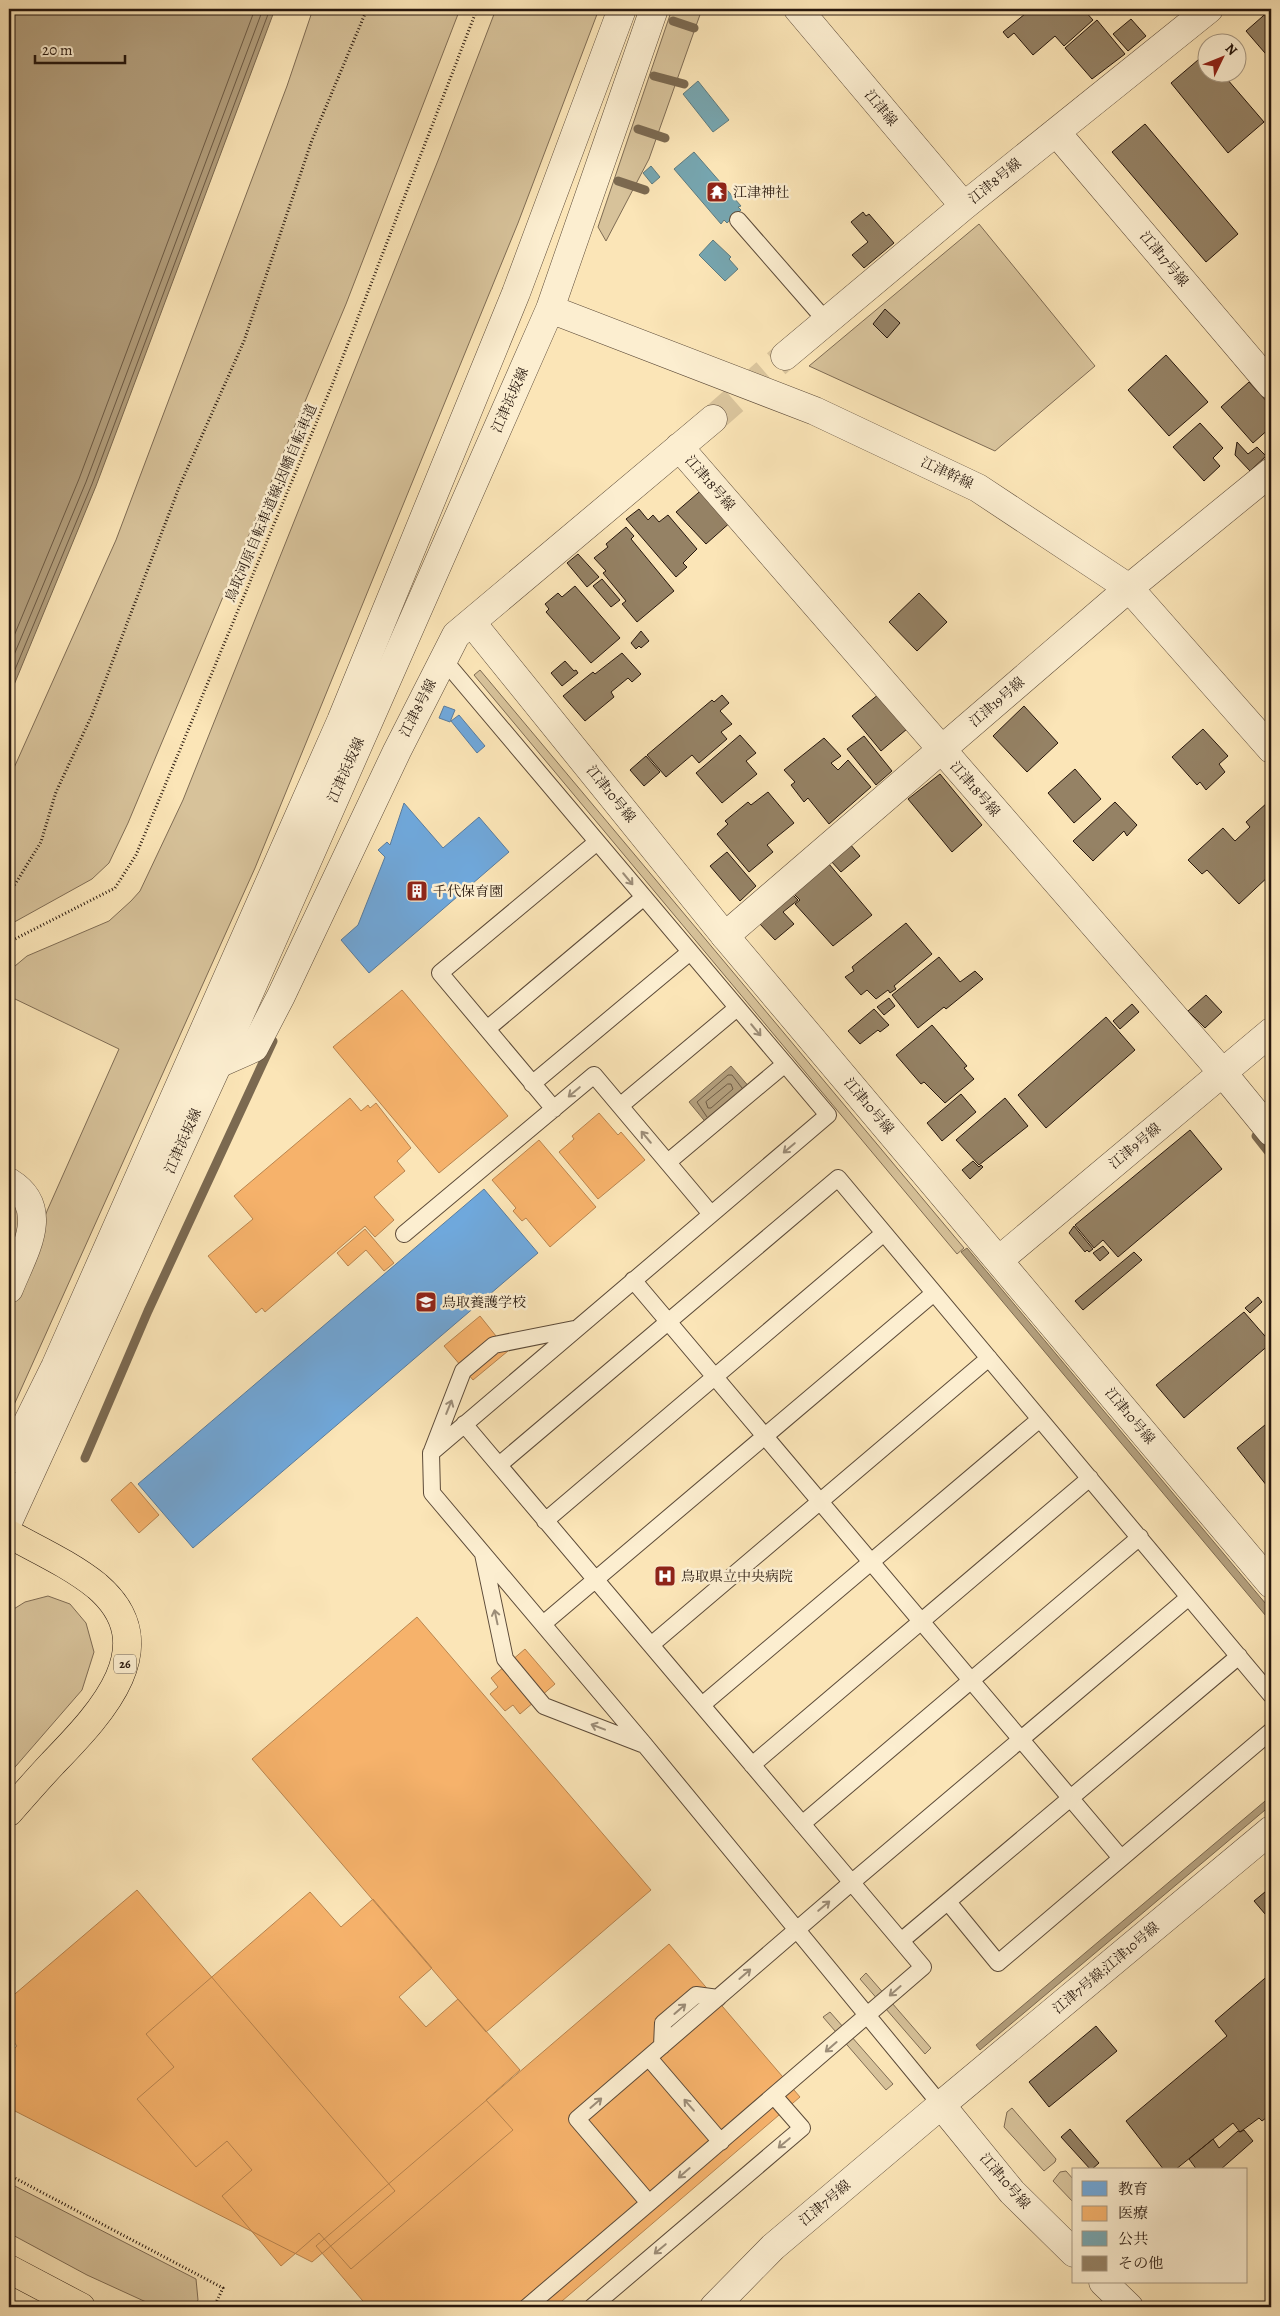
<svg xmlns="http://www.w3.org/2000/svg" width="1280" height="2316" font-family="Alegreya,'Noto Serif JP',serif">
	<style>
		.green { fill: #d7c29a; stroke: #7f6c54 }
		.water { fill: #b39f7d; stroke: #7b6950 }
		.schools { fill: #6fa8dc; stroke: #597c9e }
		.health { fill: #f6b26b; stroke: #b8844f }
		.public { fill: #76a5af; stroke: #5e7a7e }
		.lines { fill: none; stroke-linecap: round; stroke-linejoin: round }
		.shore { stroke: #6d5b45; stroke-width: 1 }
		.stream { stroke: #7b6950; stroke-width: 9 }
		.building { fill: #958265; stroke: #27170d }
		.minor-tunnel { stroke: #dbc69e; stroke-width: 28; stroke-dasharray: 28 14; stroke-linecap: butt }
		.service-casing { stroke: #5c4a38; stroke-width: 18 }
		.minor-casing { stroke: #5c4a38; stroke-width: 29 }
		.tertiary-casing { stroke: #5c4a38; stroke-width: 29 }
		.primary-casing { stroke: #27170d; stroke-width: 29 }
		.trunk-casing { stroke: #27170d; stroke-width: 29 }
		.path { stroke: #27170d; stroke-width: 3; stroke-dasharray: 1 2.5; stroke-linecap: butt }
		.service { stroke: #fceed0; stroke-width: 16 }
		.minor { stroke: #fceed0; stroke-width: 28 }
		.tertiary { stroke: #fceed0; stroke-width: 28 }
		.primary { stroke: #fbe5b7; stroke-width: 28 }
		.trunk { stroke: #fbe5b7; stroke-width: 28 }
		.oneway { stroke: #9c8d78 }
		.labels { text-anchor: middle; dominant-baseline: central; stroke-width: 5; stroke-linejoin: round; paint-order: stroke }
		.shield { fill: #fceed0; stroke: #675848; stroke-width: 1 }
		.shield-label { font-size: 12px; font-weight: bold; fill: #27170d }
		.street-label { font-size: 14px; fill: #27170d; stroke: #fceed0 }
		.poi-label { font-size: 14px; fill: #27170d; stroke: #fceed0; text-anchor: start }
	</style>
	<rect width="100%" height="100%" fill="#fbe5b7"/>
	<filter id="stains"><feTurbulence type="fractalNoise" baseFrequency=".004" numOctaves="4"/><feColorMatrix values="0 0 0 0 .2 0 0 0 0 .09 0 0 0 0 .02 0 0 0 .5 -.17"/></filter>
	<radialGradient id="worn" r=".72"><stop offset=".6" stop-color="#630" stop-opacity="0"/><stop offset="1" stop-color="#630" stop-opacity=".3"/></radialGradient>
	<path class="green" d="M313,9H460L346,304L128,823L109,863L92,879L9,925V779L116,540L287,86Z
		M496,9H599L518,223L255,868L9,1416V1312L47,1211L119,1049L13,998L9,1007V971L27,956L109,921L131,901L140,891L183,800L439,158Z
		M672,9H702L649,159L606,241L598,227Z
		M979,224L1095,366L995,451L809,366Z
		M480,670L964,1248L957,1254L474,675Z
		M9,1190L23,1206L9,1266Z
		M48,1596L70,1604L86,1623L94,1652L82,1690L9,1774V1612L25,1602Z
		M866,1973L931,2048L925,2054L860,1979Z
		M830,2012L893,2084L886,2090L823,2017Z
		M1012,2108L1056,2159L1055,2162L1044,2171L1004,2127L1007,2112Z
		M1066,2171L1074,2180V2203L1053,2181L1060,2172Z
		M9,2183L196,2279L198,2300L194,2307H157L87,2275L9,2233Z"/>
	<path class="water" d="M9,9H275L96,486L9,697Z
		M731,1066L751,1089L708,1125L689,1102Z
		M967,1248L1271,1610V1622L961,1252Z
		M1271,1796V1805L980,2050L976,2045Z"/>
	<path class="schools" d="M444,706L455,710L450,722L439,718Z
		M459,715L485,746L477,753L451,721Z
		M404,803L443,848L479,817L509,852L369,973L341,940L358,925L385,857L378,850L387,842L390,845Z
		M484,1189L538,1253L193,1548L138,1484Z"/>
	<path class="health" d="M402,990L508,1116L439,1173L333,1047Z
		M350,1098L361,1111L368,1105L370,1108L376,1103L411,1148L397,1161L405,1171L374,1197L394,1220L375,1237L365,1226L265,1312L262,1308L256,1313L208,1256L253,1219L234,1196Z
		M599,1113L618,1135L621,1132L645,1160L598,1199L559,1152L574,1139L572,1136Z
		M539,1140L596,1207L550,1247L526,1218L522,1221L513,1211L516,1208L492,1180Z
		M365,1229L394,1263L384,1271L366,1250L348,1266L337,1253Z
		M480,1316L508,1351L473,1380L444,1346Z
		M131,1482L159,1515L139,1533L111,1500Z
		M417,1617L651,1890L486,2032L252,1759Z
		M525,1649L555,1684L520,1714L513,1705L505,1711L490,1694L498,1687L491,1678Z
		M137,1890L395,2191L312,2262L9,2108V2054L17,2046L9,2036V1999Z
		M310,1892L341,1927L373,1899L432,1968L399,1997L426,2027L458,1999L520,2070L486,2100L513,2130L351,2269L319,2233L281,2266L222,2196L252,2170L227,2141L196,2167L137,2099L174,2067L146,2034Z
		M669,1944L800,2097L555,2307H368L316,2246Z"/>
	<path class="public" d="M698,81L729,120L713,132L683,94Z
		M694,152L741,206L738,207L741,210L727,223L724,220L721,224L674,169Z
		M651,166L660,177L652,184L643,173Z
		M713,240L731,257L729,259L738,269L725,281L699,255Z"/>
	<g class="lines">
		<path class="shore" d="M9,648L79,479L255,9
			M9,667L86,482L263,9
			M9,684L92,484L270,9
			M728,1084H731L733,1089L711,1108H708L706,1102Z
			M707,1117L697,1102L728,1075H732L742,1088"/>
		<path class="stream" d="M673,21L694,28
			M654,76L684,84
			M638,129L665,138
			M618,181L645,190
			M1256,1136L1271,1155
			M85,1458L148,1311L273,1041"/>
	</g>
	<path class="building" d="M1031,9H1083L1093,20L1064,46L1055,36L1033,55L1014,33L1008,38L1003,32Z
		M1271,9V60L1246,31Z
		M1131,19L1146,36L1128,51L1113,34Z
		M1097,20L1125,54L1092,79L1065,48Z
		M1205,54L1208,57V72H1221L1264,122L1228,153L1171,83Z
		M1145,124L1238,234L1206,262L1112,152Z
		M863,212L866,216L869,214L894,243L864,268L852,255L868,242L851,222Z
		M885,309L900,323L887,338L873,324Z
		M1166,355L1208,402L1169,436L1128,390Z
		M1249,382L1271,406V427L1253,443L1221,407Z
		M1200,423L1223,448L1213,458L1220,466L1204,481L1173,447Z
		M1237,442L1248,454L1257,447L1266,456L1250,471L1235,455Z
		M705,487L733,520L706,544L676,512Z
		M639,509L648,520L653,515L659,522L668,515L697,549L683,563L687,567L676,577L626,519Z
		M626,527L634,536L631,539L674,591L637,622L622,604L626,601L603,573L606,571L594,558L608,547L606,544Z
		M578,554L599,577L587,587L567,563Z
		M602,579L620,600L611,607L593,586Z
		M575,586L620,638L591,663L546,612L549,609L545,604L558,593L562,597Z
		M919,593L947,622L917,651L889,622Z
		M641,631L649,641L641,648L639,646L636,649L631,643Z
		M622,653L641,674L632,682L628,678L611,692L614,697L585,721L563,696L593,672L595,674Z
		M565,661L574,671L576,670L578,673L562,686L551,673Z
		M879,694L907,729L881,751L852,716Z
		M722,695L729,703L720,711L732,724L721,732L727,739L699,763L692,755L666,777L647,755L712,700L714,702Z
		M1024,706L1058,743L1027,772L993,736Z
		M1203,729L1228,756L1219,764L1225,772L1206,790L1200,782L1197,785L1172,757Z
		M740,735L756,753L746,761L757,774L722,803L696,773Z
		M864,736L892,771L876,785L847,749Z
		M824,738L841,756L831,763L838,770L848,760L871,787L829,824L808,798L804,802L791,785L795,782L784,770Z
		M646,756L660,772L644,786L630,770Z
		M1075,769L1101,799L1074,823L1048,793Z
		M940,774L982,825L952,852L908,799Z
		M768,792L794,823L767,845L773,852L749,872L717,834L728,824L725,821L748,802L751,805Z
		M1115,802L1137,825L1127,836L1124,831L1093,861L1073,841Z
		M1268,802L1271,806V874L1239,904L1207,870L1202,874L1188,860L1223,828L1235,841L1250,827L1246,822Z
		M850,844L860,856L841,872L830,860Z
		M727,852L756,886L740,901L710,866Z
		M829,864L872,915L833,946L795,904L800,900L794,894Z
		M793,895L798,900L783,912L794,924L775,940L759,923Z
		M906,923L932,954L894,986L896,989L890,993L888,990L876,999L867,990L861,995L845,977L854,971L852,967Z
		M939,957L960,982L975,971L983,979L946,1009L944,1007L918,1028L892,995Z
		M1206,995L1222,1012L1205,1028L1188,1011Z
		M889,998L895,1006L884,1015L877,1007Z
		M1132,1004L1139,1012L1120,1029L1113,1021Z
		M874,1009L889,1025L880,1032L878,1030L860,1044L848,1031Z
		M1106,1017L1135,1050L1046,1128L1018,1095Z
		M932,1025L967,1066L964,1068L974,1079L945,1103L924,1082L921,1084L896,1055Z
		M961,1094L976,1112L942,1141L927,1123Z
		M1005,1098L1028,1126L979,1165L956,1140Z
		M1190,1130L1222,1169L1118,1257L1103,1240L1094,1248L1075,1225Z
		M973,1161L979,1167L981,1165L983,1167L970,1179L962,1170Z
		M1074,1226L1093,1249L1089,1252L1087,1250L1085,1252L1069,1233Z
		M1103,1246L1109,1253L1100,1261L1093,1253Z
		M1134,1252L1142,1260L1083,1310L1075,1301Z
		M1258,1297L1262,1302L1250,1313L1245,1308Z
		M1244,1312L1271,1343L1184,1418L1156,1385Z
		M1271,1420V1482L1267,1486L1237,1448Z
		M1271,1887V1921L1254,1901Z
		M1271,1973V2114L1262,2121L1259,2118L1240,2132L1233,2123L1175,2170H1164L1126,2121L1227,2036L1215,2021Z
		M1096,2026L1117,2051L1049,2107L1029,2082Z
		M1070,2129L1099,2163L1091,2170L1061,2137Z
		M1244,2130L1253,2141L1220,2170H1197L1189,2159L1213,2139L1219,2148L1238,2131L1240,2132Z"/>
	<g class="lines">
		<path class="minor-tunnel" d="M713,419L785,356"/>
		<g class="service-casing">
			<path id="service" d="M738,220L827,322
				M443,659L828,1115L431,1453L432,1493L644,1744L941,2105
				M487,1029L644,897
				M532,1084L690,952
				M620,1106L737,1008
				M554,1109L440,973L597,842
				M668,1162L785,1064
				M404,1234L594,1075L711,1214
				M633,1280L1121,1858
				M464,1424L831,1858L923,1967L649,2203L577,2119L851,1883L1189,1597
				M432,1451L463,1371L494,1345L574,1329
				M499,1465L838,1178L1271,1695
				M545,1521L884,1233
				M483,1554L505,1659L544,1706L642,1744
				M543,1624L934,1293
				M651,1645L989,1358
				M702,1705L1040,1419
				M752,1765L1090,1478
				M802,1824L1140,1537
				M948,1902L998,1963L1271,1731
				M901,1941L1239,1656
				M662,2046L663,2023L696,1995L718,1998
				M649,2058L721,2142
				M527,2307L649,2203
				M592,2307L802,2128L774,2096"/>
		</g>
		<g class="minor-casing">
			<path id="minor" d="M798,9L964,206
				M1056,132L1271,385
				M785,356L964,206L1209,9
				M679,447L1222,1072L1271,1132
				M725,936L1129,588L1271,472
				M218,1064L254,1048L281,996L397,751L456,635L713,419
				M9,1182C53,1209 23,1253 9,1289
				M999,1260L1271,1032
				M9,1460L55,1367L341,721L516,293L622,9
				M714,2307L773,2247L941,2105"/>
		</g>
		<g class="tertiary-casing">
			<path id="tertiary" d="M550,309L815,411L978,488L1129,588L1271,749
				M472,623L725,936L1271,1584
				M9,1520L218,1064L550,309L654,9
				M1074,2253L1012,2192L941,2105L1271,1830
				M1103,2282L1129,2307"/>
		</g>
		<g class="primary-casing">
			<path id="primary" d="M9,1534C38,1550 71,1565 97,1586C168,1647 97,1717 52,1764C37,1780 23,1796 9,1812"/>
		</g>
		<g class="trunk-casing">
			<path id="trunk" d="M9,2269L81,2307"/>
		</g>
		<path class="path" d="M9,894L41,842L56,792L92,715L180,485L244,341L312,140L367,9
			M9,942L115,888L136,855L332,385L477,9
			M9,2175L223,2288L214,2307"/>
		<use href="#service" class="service"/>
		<use href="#minor" class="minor"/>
		<use href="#tertiary" class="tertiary"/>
		<use href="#primary" class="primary"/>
		<use href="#trunk" class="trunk"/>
	</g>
	<defs><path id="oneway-shaft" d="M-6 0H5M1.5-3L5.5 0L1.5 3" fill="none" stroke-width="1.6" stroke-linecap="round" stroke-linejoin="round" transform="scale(1.25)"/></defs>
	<g class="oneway">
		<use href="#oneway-shaft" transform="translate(628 879) rotate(50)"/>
		<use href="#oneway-shaft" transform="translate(756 1030) rotate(50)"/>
		<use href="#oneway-shaft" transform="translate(574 1092) rotate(140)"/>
		<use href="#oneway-shaft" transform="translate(646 1137) rotate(-130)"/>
		<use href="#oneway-shaft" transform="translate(789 1148) rotate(140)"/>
		<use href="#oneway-shaft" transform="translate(449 1407) rotate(-68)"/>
		<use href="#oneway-shaft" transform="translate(496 1617) rotate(-102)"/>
		<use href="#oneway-shaft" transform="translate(598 1727) rotate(-159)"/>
		<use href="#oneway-shaft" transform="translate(824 1906) rotate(-40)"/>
		<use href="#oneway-shaft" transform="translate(745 1974) rotate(-41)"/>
		<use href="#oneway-shaft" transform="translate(895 1991) rotate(139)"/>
		<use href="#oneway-shaft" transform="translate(680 2009) rotate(-41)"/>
		<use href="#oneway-shaft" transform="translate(831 2047) rotate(139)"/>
		<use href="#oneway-shaft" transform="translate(596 2103) rotate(-41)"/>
		<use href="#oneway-shaft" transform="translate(689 2105) rotate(-131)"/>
		<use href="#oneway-shaft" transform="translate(784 2143) rotate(140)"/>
		<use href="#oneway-shaft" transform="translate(684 2173) rotate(139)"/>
		<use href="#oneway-shaft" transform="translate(660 2249) rotate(140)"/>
	</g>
	<defs>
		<g id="temple-square" transform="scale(1.125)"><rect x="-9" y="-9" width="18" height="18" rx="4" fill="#8f2418" stroke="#fceed0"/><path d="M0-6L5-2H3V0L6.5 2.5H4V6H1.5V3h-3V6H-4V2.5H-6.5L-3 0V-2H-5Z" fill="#fff"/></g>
		<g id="building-square" transform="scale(1.125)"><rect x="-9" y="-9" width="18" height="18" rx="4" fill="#8f2418" stroke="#fceed0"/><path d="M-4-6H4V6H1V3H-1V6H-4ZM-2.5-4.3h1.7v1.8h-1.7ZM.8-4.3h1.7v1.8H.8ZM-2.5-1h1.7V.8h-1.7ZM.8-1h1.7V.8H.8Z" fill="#fff"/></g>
		<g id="school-square" transform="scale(1.125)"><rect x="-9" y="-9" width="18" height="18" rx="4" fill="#8f2418" stroke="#fceed0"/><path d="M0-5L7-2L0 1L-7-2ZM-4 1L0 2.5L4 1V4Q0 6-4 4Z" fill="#fff"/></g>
		<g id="hospital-square" transform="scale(1.125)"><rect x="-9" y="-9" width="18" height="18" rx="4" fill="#8f2418" stroke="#fceed0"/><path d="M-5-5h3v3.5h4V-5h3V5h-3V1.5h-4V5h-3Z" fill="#fff"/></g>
	</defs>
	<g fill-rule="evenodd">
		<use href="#temple-square" x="717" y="192"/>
		<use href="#building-square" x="417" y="891"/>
		<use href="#school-square" x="426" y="1302"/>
		<use href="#hospital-square" x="665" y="1576"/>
	</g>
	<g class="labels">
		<rect class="shield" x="114" y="1654.5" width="22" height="19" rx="4"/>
		<g class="shield-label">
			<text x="125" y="1664">26</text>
		</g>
		<g class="street-label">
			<text transform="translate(881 108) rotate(50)">江津線</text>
			<text transform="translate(995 181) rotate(-39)">江津8号線</text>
			<text transform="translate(1164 259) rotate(50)">江津17号線</text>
			<text transform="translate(510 400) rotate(-66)">江津浜坂線</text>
			<text transform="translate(947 473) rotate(25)">江津幹線</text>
			<text transform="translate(710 483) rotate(49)">江津18号線</text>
			<text transform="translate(271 503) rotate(-67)">鳥取河原自転車道線;因幡自転車道</text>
			<text transform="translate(997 702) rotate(-41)">江津19号線</text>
			<text transform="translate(418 708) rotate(-63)">江津8号線</text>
			<text transform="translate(346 770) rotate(-66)">江津浜坂線</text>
			<text transform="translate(975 789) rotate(49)">江津18号線</text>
			<text transform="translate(611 794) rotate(51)">江津10号線</text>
			<text transform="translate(869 1106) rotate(50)">江津10号線</text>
			<text transform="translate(183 1141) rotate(-66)">江津浜坂線</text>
			<text transform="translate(1135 1146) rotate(-40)">江津9号線</text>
			<text transform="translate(1130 1416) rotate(50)">江津10号線</text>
			<text transform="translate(1106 1968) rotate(-40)">江津7号線;江津10号線</text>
			<text transform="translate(1005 2181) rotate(49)">江津10号線</text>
			<text transform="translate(825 2203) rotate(-40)">江津7号線</text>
		</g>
		<g class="poi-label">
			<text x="733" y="192">江津神社</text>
			<text x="433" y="891">千代保育園</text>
			<text x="442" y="1302">鳥取養護学校</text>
			<text x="681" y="1576">鳥取県立中央病院</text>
		</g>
	</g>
	<rect width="1280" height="2316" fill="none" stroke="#fbe5b7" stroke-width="30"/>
	<rect x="10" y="10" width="1260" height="2296" fill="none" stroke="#27170d" stroke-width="2.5"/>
	<rect x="15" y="15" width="1250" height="2286" fill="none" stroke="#27170d"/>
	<rect x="1072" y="2168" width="175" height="115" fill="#fceed0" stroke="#a79882"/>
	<rect x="1082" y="2181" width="25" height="15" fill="#6fa8dc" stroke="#a79882"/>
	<text x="1118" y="2194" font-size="15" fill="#27170d">教育</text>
	<rect x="1082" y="2206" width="25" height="15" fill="#f6b26b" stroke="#a79882"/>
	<text x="1118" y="2218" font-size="15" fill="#27170d">医療</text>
	<rect x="1082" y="2231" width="25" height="15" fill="#76a5af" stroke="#a79882"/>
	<text x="1118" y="2244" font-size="15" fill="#27170d">公共</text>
	<rect x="1082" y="2256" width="25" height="15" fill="#958265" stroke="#a79882"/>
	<text x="1118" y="2268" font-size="15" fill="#27170d">その他</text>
	<g transform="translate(1222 58) rotate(47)"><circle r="24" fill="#fceed0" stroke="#a79882"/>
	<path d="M0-4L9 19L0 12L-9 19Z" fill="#8f2418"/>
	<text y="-8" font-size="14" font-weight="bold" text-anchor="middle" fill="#27170d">N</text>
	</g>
	<path d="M35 55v8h90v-8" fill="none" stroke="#27170d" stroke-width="2.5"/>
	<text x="42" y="55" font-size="15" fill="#27170d" stroke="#fceed0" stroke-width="4" paint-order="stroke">20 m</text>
	<rect width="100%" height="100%" filter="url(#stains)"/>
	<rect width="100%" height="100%" fill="url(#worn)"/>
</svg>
